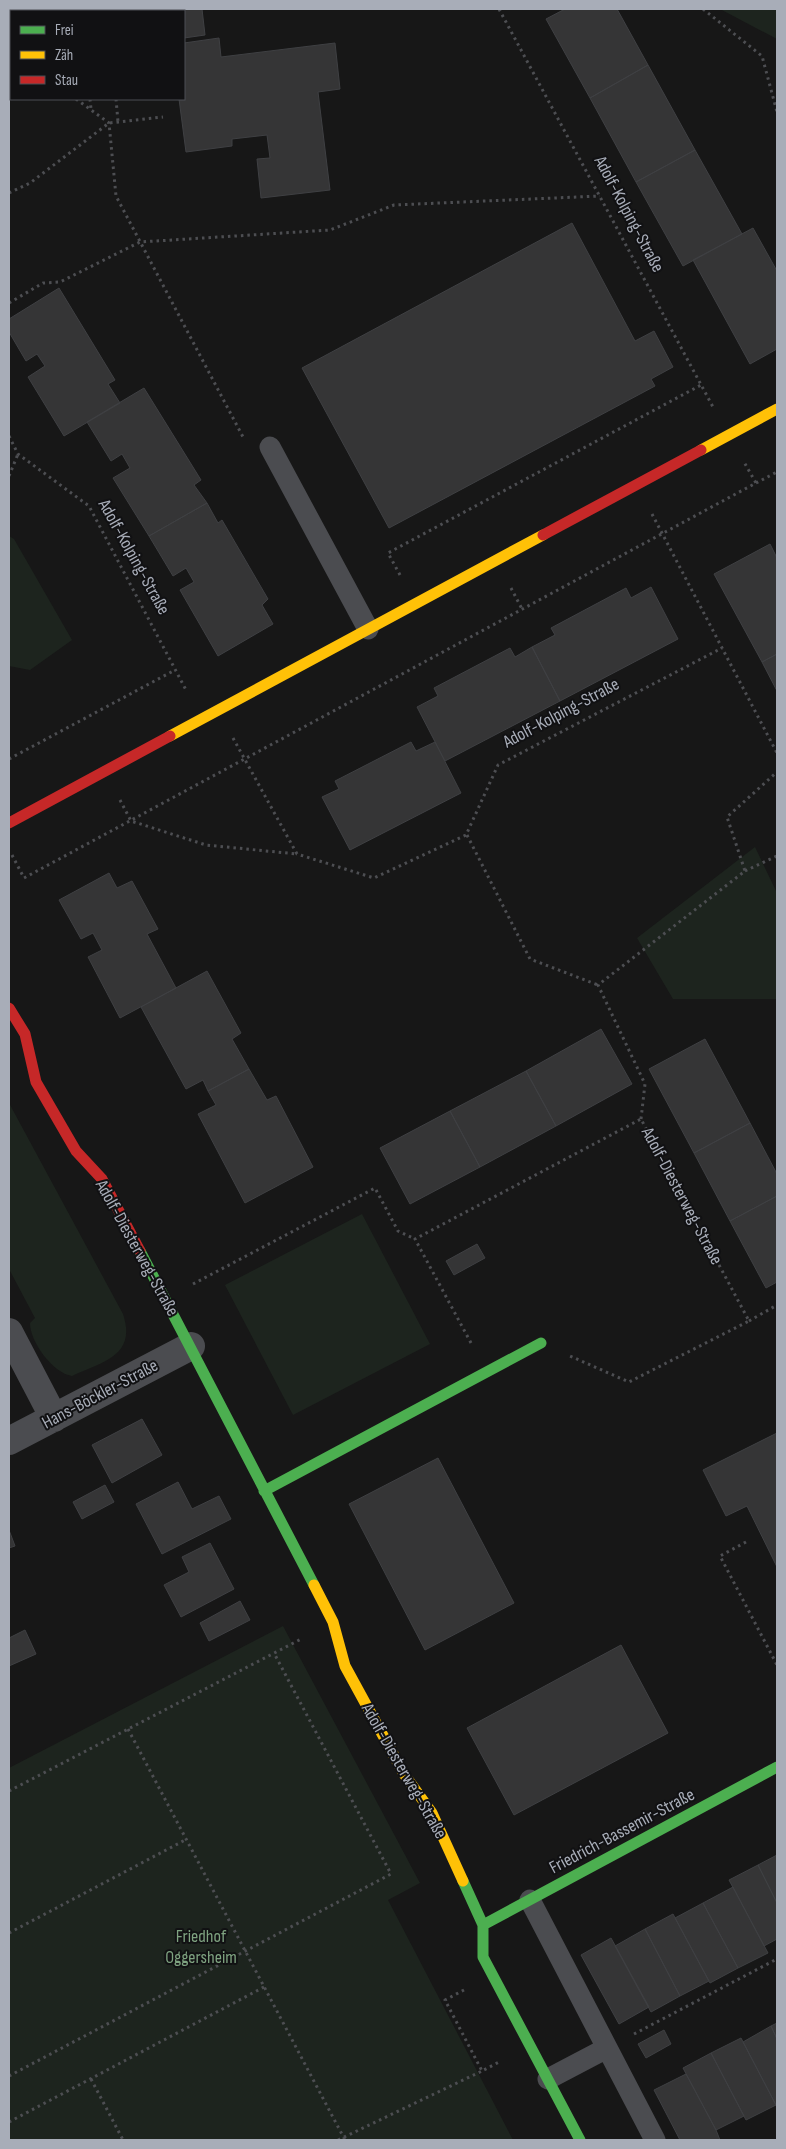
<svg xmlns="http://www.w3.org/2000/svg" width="786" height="2149" font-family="'Sofia Sans Condensed',sans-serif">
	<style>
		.green { fill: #1d241e }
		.building { fill: #353536; stroke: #3f4043 }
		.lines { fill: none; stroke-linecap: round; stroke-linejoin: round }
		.path { stroke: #4d4e52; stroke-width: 3; stroke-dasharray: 2.5 4; stroke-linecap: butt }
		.lane { stroke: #4b4c50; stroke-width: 21 }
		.street { stroke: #4b4c50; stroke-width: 28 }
		.fast { stroke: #4caf50; stroke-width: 11 }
		.slow { stroke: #ffc107; stroke-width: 11 }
		.jam { stroke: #c62828; stroke-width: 11 }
		.labels { text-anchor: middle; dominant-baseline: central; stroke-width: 4; stroke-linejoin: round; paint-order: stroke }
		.street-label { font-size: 18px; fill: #a8adb8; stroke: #111113 }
		.park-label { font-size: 18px; fill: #7fa381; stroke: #111113 }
	</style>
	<rect width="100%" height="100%" fill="#171717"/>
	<path class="green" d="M720,9H777V39Z
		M9,536L14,539L72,640L30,670L9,666Z
		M755,847L777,893V999H673L637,938Z
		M9,1103L123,1314C137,1356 102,1362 72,1376C53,1373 30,1342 30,1323L35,1318L9,1269Z
		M362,1214L430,1344L293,1415L225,1285Z
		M283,1626L420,1883L388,1900L513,2140H9V1768Z"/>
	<path class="building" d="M169,9H202L205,35L184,38V11H169Z
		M565,9H617L648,65L590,98L546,19Z
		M219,38L221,57L335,43L340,89L318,92L330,190L261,198L257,159L270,158L267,135L232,139V146L186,152L179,99H184V43Z
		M648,65L695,150L636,182L590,98Z
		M695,150L742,234L683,266L636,182Z
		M572,223L635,341L654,331L673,367L651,379L655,386L389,528L302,368Z
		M753,228L777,271V349L750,364L693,260Z
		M59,288L115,380L108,384L120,403L64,436L28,377L45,366L37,354L26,361L9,332V319Z
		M144,388L201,480L194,485L207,503L149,536L113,478L130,468L122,454L111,461L87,422Z
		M207,503L218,523L222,520L268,599L262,605L273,624L218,656L180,590L194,582L186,568L173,576L149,536Z
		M770,544L777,558V654L762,662L714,574Z
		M651,587L678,639L560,701L532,647L555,635L551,628L626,588L631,598Z
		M532,647L560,701L445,761L417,707L438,696L434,688L510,648L515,657Z
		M777,654V691L762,662Z
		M411,742L416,751L435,742L461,793L350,850L322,797L339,789L335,781Z
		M109,873L117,888L132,881L158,929L147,934L176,988L120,1018L88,957L102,950L93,933L81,939L59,900Z
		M207,971L241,1033L232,1039L249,1069L208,1091L203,1080L186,1089L141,1007Z
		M601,1029L632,1084L556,1126L526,1071Z
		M705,1039L750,1123L694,1153L649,1069Z
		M249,1069L267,1100L276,1096L313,1167L245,1203L198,1114L216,1105L208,1091Z
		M526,1071L556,1126L480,1167L450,1111Z
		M450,1111L480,1167L410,1204L380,1148Z
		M750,1123L777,1174V1196L730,1221L694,1153Z
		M777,1196V1282L766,1288L730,1221Z
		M477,1244L485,1258L454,1275L446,1261Z
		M142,1419L162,1455L112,1483L92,1445Z
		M777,1433V1567L747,1506L726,1516L703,1470Z
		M438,1458L514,1603L425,1650L349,1504Z
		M178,1482L192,1509L219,1496L231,1519L162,1554L136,1504Z
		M105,1485L114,1502L82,1519L73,1502Z
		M9,1530L15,1546L9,1548Z
		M210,1543L234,1589L181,1617L164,1585L189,1572L182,1557Z
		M240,1601L250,1620L209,1641L200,1623Z
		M25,1630L36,1654L9,1666V1638Z
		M621,1645L668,1733L514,1815L467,1728Z
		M777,1855V1903L758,1865Z
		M758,1865L777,1903V1939L764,1946L729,1880Z
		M733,1887L768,1953L738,1968L703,1903Z
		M703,1903L738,1968L710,1983L675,1918Z
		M673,1914L709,1981L680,1996L645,1929Z
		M645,1929L680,1996L651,2012L615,1946Z
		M611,1938L649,2007L619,2024L581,1955Z
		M777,2023V2039L771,2026Z
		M771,2026L777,2039V2107L743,2042Z
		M664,2030L671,2044L646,2058L638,2044Z
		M741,2038L776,2105L746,2120L711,2053Z
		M711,2053L744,2116L716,2130L683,2068Z
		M686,2074L716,2130L720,2140H680L654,2090Z"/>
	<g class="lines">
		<path class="path" d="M499,9L713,407
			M703,9L762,56L777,112
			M131,11L136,9
			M9,77L11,76
			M76,99L109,123L116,196L243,437
			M90,99L91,109
			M116,99L118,122
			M9,193L30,183L109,123L163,117
			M9,303L43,283L60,282L140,242L330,230L394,205L600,196
			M9,436L18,454L89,506L186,690
			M9,476L18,454
			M756,483L777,472
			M652,514L777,753
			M400,575L388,553L701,385
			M511,588L522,609
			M233,738L297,854L374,878L466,835L498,765L722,648
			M9,759L175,670
			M120,800L131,821L206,845L297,854
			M467,835L530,959L598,985
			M12,855L24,878L756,483L744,462
			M745,871L777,856
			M641,1119L645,1084L598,985L745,871L727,817L777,772
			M193,1284L375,1188L398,1231L415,1239
			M749,1321L777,1305
			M471,1343L415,1239L641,1119L749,1321L629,1382L570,1356
			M746,1542L720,1556L777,1665
			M128,1729L345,2140
			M9,1791L303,1638
			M9,1933L187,1839
			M464,1990L445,2000L482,2071L501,2061
			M634,2034L777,1959
			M9,2076L391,1874L274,1653
			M91,2079L123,2140
			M9,2122L264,1987
			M338,2140L482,2071"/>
		<path class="lane" d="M270,447L368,629
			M530,1900L655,2140
			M548,2079L607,2048"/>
		<path class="street" d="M24,11L28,9
			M9,1332L54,1418
			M9,1441L191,1346"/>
		<path class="fast" d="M140,1251L314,1585
			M264,1491L541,1343
			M463,1881L483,1925V1957L580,2140
			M483,1925L777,1767"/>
		<path class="slow" d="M701,450L777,409
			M170,736L543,535
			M314,1585L333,1622L345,1666L404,1774L432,1813L463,1881"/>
		<path class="jam" d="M543,535L701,450
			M9,823L170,736
			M9,1008L25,1034L36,1082L76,1151L102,1179L140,1251"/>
	</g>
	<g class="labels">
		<g class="street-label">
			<text transform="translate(629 214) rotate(62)">Adolf-Kolping-Straße</text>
			<text transform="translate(134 557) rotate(61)">Adolf-Kolping-Straße</text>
			<text transform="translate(561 713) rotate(-28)">Adolf-Kolping-Straße</text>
			<text transform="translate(682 1196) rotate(62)">Adolf-Diesterweg-Straße</text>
			<text transform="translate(137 1248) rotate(61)">Adolf-Diesterweg-Straße</text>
			<text transform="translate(100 1394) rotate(-28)">Hans-Böckler-Straße</text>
			<text transform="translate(404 1771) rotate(60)">Adolf-Diesterweg-Straße</text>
			<text transform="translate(622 1831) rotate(-28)">Friedrich-Bassemir-Straße</text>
		</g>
		<g class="park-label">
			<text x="201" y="1936">Friedhof<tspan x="201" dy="21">Oggersheim</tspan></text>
		</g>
	</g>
	<rect width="786" height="2149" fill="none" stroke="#a8adb8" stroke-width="20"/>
	<rect x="10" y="10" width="175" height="90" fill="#111113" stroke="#4d4f55"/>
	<rect x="20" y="26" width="25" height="8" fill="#4caf50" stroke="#4d4f55"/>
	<text x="55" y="35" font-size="15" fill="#a8adb8">Frei</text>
	<rect x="20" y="51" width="25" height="8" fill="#ffc107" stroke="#4d4f55"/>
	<text x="55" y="60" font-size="15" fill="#a8adb8">Zäh</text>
	<rect x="20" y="76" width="25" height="8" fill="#c62828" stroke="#4d4f55"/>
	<text x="55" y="85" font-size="15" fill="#a8adb8">Stau</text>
</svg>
